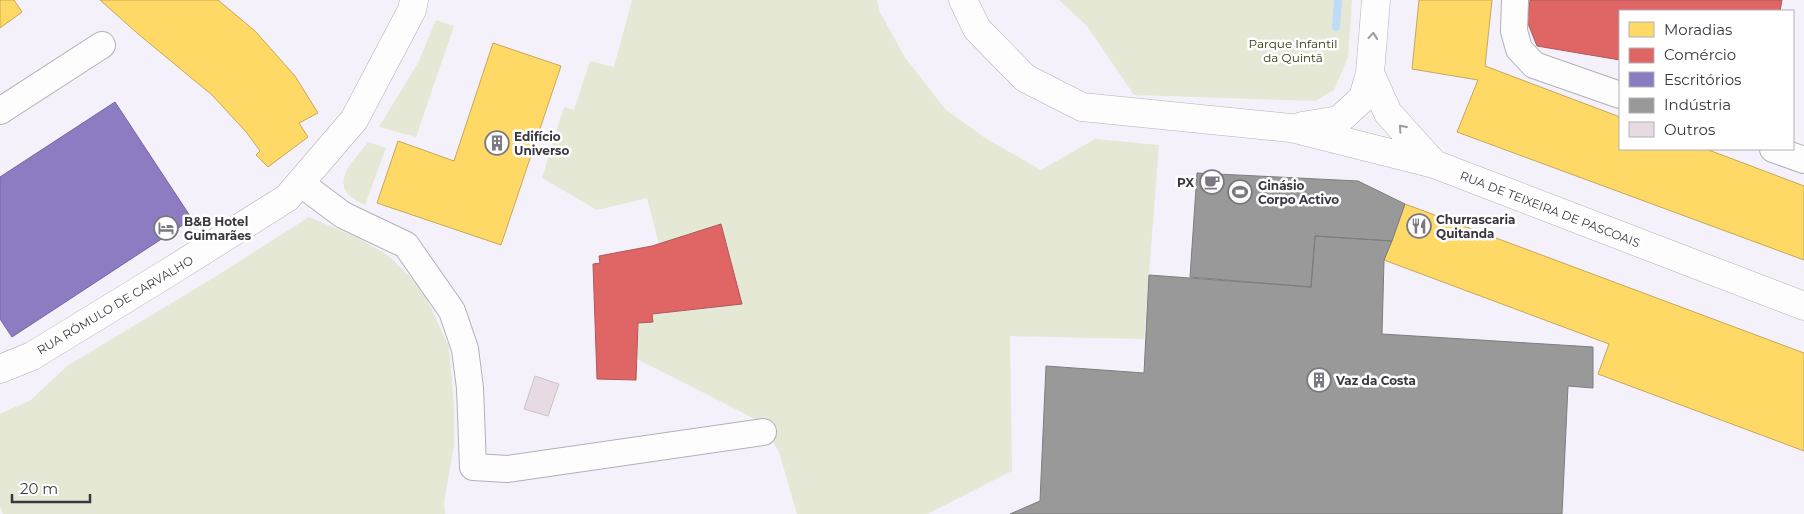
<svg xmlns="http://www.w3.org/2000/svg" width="1804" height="514" font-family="Montserrat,sans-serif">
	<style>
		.green { fill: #e4e8d4 }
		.homes { fill: #ffd966; stroke: #c4a85b }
		.shops { fill: #e06666; stroke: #ae585b }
		.offices { fill: #8e7cc3; stroke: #75679c }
		.industry { fill: #999; stroke: #7d7c7f }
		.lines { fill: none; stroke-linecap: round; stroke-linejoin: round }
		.stream { stroke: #bdddf7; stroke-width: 8 }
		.building { fill: #e8dae3; stroke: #cbc3c9 }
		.minor-casing { stroke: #b3afb8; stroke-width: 28 }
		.tertiary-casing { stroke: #b3afb8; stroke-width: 29 }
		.minor { stroke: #fefdfe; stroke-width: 26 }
		.tertiary { stroke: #fefdfe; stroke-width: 28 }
		.oneway { stroke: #9c9aa0 }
		.labels { text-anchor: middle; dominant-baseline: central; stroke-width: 5; stroke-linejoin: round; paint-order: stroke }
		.park-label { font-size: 12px; fill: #313909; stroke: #fff }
		.poi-label { font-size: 12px; font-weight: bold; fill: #3b3741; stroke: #fff; text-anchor: start }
		.street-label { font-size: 12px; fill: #3b3741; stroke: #fff }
	</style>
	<rect width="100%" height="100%" fill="#f5f1fa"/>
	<path class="green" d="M632,0H877L880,12L904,56L945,109L985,138L1041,170L1095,139L1159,145L1144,339L1010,336L1012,471L927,514H797L779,452L761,422L637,359L638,323L653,322L652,314L742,304L721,225L659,244L647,198L597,210L542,178L564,107L574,110L590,61L614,67Z
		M1059,0H1352L1348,57L1334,90L1315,101L1134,95L1087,26Z
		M436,20L454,26L416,137L379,127L418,63Z
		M368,142L386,148L365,205C360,202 352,199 348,194C333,178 359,155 368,142Z
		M309,217L358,238L389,256L422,289L449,347L454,407V446L444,502L445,514H3L0,506V414L31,400L67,366L210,280Z"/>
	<path class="homes" d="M0,0H14L22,12L0,28Z
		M100,0H218L255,31L295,76L318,113L299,123L308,137L268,167L256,155L260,151L247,133L212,95L137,33Z
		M1419,0H1492L1485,66L1620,117V149H1706L1804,186V260L1457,132L1478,80L1412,69Z
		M493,43L561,66L501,245L377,203L398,141L454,161Z
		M1405,204L1804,353V451L1598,374L1609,344L1384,260Z"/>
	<path class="shops" d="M1530,0H1782L1780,11H1620V60L1537,46L1527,21Z
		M721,224L742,304L652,314L653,322L638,323L636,380L597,379L593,264L600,263L599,256L652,246Z"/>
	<path class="offices" d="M115,102L192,219L12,337L0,319V177Z"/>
	<path class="industry" d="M1197,173L1358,181L1405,204L1392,241L1315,236L1311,287L1190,277Z
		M1315,236L1392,241L1384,260L1382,334L1593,347V388L1568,386L1562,514H1010L1040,501L1046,366L1144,373L1149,275L1311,287Z"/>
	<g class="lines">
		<path class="stream" d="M1336,27L1338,0"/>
	</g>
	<path class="building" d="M535,376L559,384L548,416L524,409Z"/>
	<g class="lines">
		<g class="minor-casing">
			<path id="minor" d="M1515,0L1514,31L1519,49L1534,65L1620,95
				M0,111L102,45
				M1773,149L1804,160
				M300,183L343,215L406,245L452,311L465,349L470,388L473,467L508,469L763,432"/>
		</g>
		<g class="tertiary-casing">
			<path id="tertiary" d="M963,0L977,29L1025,78L1082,107L1291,128L1434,164L1804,306
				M1370,73L1388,113L1434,164
				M1302,126L1339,120L1363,98L1370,73L1376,0
				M0,369L32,356L166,274L287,198L354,120L412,10L414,0"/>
		</g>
		<use href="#minor" class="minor"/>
		<use href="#tertiary" class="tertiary"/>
	</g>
	<defs><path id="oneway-chevron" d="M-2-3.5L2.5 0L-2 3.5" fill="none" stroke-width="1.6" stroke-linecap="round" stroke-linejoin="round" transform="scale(1.25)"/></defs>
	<g class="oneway">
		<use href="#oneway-chevron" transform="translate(1373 36) rotate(-85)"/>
		<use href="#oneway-chevron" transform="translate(1402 128) rotate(-132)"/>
	</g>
	<defs>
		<g id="building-ring" transform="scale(1.25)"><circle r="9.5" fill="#fff" stroke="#7c7882" stroke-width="1.5"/><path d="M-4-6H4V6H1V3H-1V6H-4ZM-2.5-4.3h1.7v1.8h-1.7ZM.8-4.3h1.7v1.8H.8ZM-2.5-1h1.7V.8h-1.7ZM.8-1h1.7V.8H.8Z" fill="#7c7882"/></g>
		<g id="cafe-ring" transform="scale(1.25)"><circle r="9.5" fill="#fff" stroke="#7c7882" stroke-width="1.5"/><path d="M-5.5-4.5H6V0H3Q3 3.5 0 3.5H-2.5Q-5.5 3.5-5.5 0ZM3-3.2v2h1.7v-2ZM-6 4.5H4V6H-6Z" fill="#7c7882"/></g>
		<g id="stadium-ring" transform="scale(1.25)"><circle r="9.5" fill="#fff" stroke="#7c7882" stroke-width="1.5"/><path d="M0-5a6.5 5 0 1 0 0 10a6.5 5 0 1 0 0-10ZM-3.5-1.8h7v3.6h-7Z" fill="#7c7882"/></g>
		<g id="restaurant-ring" transform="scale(1.25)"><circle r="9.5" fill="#fff" stroke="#7c7882" stroke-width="1.5"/><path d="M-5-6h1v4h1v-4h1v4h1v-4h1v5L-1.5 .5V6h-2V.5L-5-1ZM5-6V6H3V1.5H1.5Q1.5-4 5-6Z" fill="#7c7882"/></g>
		<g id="hotel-ring" transform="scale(1.25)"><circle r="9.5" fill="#fff" stroke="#7c7882" stroke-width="1.5"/><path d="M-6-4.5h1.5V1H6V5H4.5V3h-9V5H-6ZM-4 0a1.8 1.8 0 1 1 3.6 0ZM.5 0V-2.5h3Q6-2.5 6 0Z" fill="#7c7882"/></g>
	</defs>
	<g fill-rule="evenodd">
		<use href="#building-ring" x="497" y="143"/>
		<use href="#cafe-ring" x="1212" y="182"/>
		<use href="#stadium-ring" x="1240" y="192"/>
		<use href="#restaurant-ring" x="1419" y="226"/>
		<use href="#hotel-ring" x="166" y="228"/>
		<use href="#building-ring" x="1319" y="380"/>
	</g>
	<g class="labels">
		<g class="park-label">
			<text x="1293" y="43">Parque Infantil<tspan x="1293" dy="14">da Quintã</tspan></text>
		</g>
		<g class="poi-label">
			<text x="514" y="136">Edifício<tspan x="514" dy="14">Universo</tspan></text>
			<text x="1194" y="182" text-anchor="end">PX</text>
			<text x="1258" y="185">Ginásio<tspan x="1258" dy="14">Corpo Activo</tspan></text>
			<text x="1436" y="219">Churrascaria<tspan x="1436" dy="14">Quitanda</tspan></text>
			<text x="184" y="221">B&amp;B Hotel<tspan x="184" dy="14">Guimarães</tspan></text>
			<text x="1336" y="380">Vaz da Costa</text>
		</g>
		<g class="street-label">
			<text transform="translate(1550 209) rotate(21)">RUA DE TEIXEIRA DE PASCOAIS</text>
			<text transform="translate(115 305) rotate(-31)">RUA RÓMULO DE CARVALHO</text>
		</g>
	</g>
	<rect x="1619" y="10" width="175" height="140" fill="#ffffff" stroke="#b1afb3"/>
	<rect x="1629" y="22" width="25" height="15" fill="#ffd966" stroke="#b1afb3"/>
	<text x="1664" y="35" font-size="15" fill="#3b3741">Moradias</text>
	<rect x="1629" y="48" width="25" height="15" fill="#e06666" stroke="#b1afb3"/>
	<text x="1664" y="60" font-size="15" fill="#3b3741">Comércio</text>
	<rect x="1629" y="72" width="25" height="15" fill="#8e7cc3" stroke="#b1afb3"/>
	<text x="1664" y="85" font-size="15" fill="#3b3741">Escritórios</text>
	<rect x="1629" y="98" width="25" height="15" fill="#999999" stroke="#b1afb3"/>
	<text x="1664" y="110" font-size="15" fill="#3b3741">Indústria</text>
	<rect x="1629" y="122" width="25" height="15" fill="#e8dae3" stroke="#b1afb3"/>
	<text x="1664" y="135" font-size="15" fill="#3b3741">Outros</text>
	<path d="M12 494v8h78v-8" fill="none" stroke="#3b3741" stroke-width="2.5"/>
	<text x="20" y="494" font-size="15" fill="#3b3741" stroke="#ffffff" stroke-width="4" paint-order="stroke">20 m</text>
</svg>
